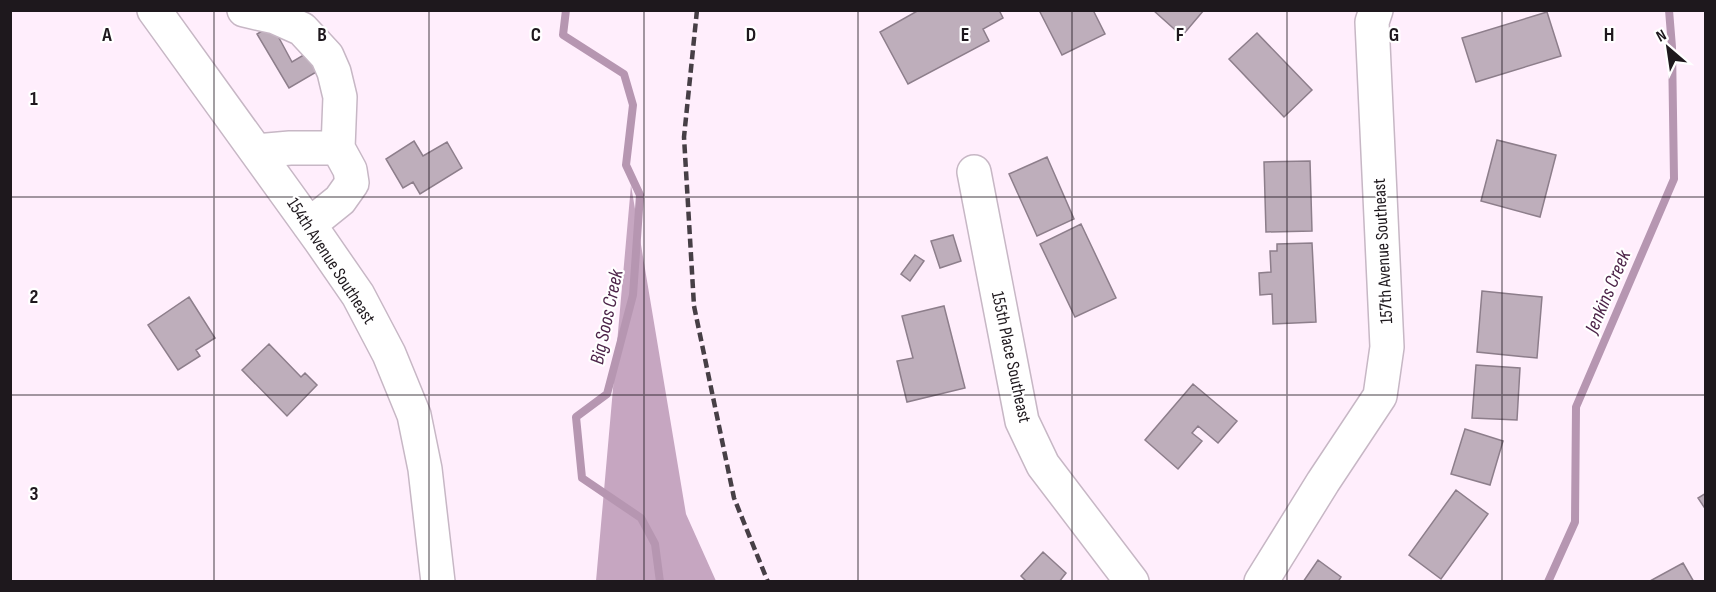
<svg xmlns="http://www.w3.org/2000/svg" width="1716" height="592" font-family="'Sofia Sans Condensed',sans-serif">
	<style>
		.forest { fill: #c6a6c1 }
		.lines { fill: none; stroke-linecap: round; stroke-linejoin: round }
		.stream { stroke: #b696b1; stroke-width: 8 }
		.building { fill: #beaebb; stroke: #8d7e8b; stroke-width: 1.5 }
		.minor-casing { stroke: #c7b7c5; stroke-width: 36 }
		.minor { stroke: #fff; stroke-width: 33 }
		.rail { stroke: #473f46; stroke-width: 4.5; stroke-dasharray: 9 4.5; stroke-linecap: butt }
		.grid { fill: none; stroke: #1e181d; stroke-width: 1.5; stroke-opacity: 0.55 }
		.labels { text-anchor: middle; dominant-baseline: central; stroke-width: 4.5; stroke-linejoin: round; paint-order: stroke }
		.street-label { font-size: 18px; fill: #1e181d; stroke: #fff }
		.water-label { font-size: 20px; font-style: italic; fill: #4e254a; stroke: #fff }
		.grid-label { font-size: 20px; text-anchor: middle; font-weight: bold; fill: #1e181d; stroke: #fff; stroke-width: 4.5; stroke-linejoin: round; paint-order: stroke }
	</style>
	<rect width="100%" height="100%" fill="#ffeefc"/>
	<path class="forest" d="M631,185L686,514L716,581H596Z"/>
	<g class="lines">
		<path class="stream" d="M566,10L563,35L624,74L633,105L626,165L640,195L633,295L607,394L576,417L582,478L641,518L655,544L660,582
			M1548,582L1575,522L1576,407L1674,179L1672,47L1669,10"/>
	</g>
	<path class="building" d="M919,10H999L1003,18L983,29L989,41L908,84L880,32Z
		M1039,10H1093L1105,34L1062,55Z
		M1153,10H1204L1182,36Z
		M1547,12L1561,56L1476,82L1462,38Z
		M272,25L292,62L307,53L318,71L289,88L257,34Z
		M1257,33L1312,90L1284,117L1229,59Z
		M1497,140L1556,155L1540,217L1481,201Z
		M414,141L423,156L447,142L462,168L420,194L413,182L403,188L386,159Z
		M1047,157L1074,219L1037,236L1009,174Z
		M1310,161L1312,231L1266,232L1264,162Z
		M1081,224L1116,298L1075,317L1040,244Z
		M953,235L961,261L940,268L931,241Z
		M1312,243L1316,322L1273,324L1272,294L1260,295L1259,273L1271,272L1270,251H1277V244Z
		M915,255L924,261L910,281L901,274Z
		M1482,291L1542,297L1537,358L1477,352Z
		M189,297L215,338L196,350L200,356L178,370L148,325Z
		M944,306L965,388L907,402L897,361L913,358L902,316Z
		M269,344L301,377L305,373L317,385L287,416L242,370Z
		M1476,365L1520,368L1517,420L1472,418Z
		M1193,384L1237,421L1218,443L1198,426L1192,433L1202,441L1178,469L1145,440Z
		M1465,429L1503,441L1490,485L1451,474Z
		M1456,490L1488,514L1441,579L1409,555Z
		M1706,493V510L1698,498Z
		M1043,552L1066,573L1059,582H1027L1021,576Z
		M1318,560L1341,577L1338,582H1303Z
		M1683,563L1694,582H1650V581Z"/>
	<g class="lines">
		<g class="minor-casing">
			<path id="minor" d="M154,10L320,240L358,295L389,354L414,415L425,469L438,582
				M244,10L275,17L302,29L327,56L334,72L340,97L338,148L350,170L352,183L340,200L309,225
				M256,151L290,148H338
				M974,172L1022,421L1043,465L1132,582
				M1261,582L1323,482L1380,396L1387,347L1372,22L1376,10"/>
		</g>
		<use href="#minor" class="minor"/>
		<path class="rail" d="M697,10L684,137L694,306L734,498L768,582"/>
	</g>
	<path class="grid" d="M214,10V582M429,10V582M644,10V582M858,10V582M1072,10V582M1287,10V582M1502,10V582M10,197H1706M10,395H1706"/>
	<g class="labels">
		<g class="street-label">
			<text transform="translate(1383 251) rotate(-93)">157th Avenue Southeast</text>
			<text transform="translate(331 261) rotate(57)">154th Avenue Southeast</text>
			<text transform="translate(1011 357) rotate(78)">155th Place Southeast</text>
		</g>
		<g class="water-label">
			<text transform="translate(1608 292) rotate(-67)">Jenkins Creek</text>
			<text transform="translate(607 317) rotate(-78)">Big Soos Creek</text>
		</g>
	</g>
	<g class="grid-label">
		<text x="107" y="41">A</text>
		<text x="322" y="41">B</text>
		<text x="536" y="41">C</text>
		<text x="751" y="41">D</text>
		<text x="965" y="41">E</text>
		<text x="1180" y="41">F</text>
		<text x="1394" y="41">G</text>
		<text x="1609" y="41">H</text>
		<text x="34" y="105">1</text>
		<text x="34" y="303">2</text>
		<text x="34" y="500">3</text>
	</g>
	<rect width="1716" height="592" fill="none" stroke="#1e181d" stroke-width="24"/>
	<g transform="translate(1668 48) rotate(331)" stroke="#ffffff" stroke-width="4.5" paint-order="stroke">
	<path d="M0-4.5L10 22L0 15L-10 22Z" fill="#1e181d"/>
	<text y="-9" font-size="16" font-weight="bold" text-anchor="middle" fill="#1e181d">N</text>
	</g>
</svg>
